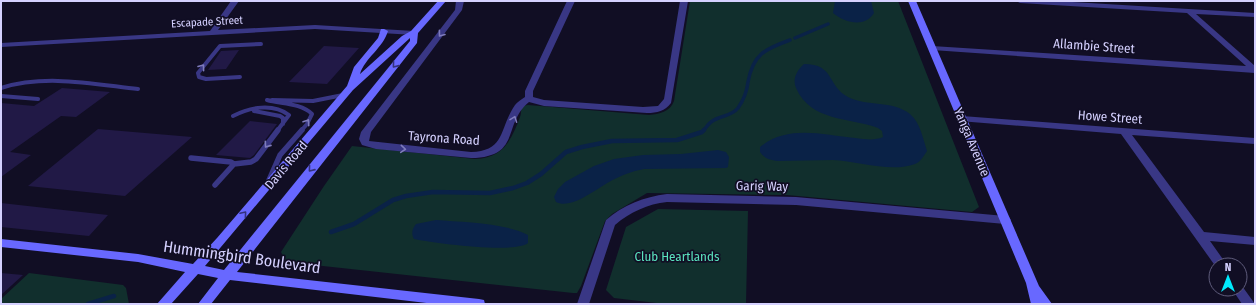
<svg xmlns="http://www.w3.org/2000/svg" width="1256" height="305" font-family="'Fira Sans Condensed',sans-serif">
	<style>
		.green { fill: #112f2d }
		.water { fill: #0a2247 }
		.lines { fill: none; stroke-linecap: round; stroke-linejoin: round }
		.stream-far1 { stroke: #0a2247; stroke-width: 3.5 }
		.stream { stroke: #0a2247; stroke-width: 4.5 }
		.building { fill: #211946 }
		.lane-far1 { stroke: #393785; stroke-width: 4 }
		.lane { stroke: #393785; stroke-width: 5.5 }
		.street { fill: #393785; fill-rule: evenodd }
		.secondary { fill: #6868ff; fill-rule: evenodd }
		.oneway { stroke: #7f7cbc }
		.oneway2 { stroke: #34327c }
		.labels { text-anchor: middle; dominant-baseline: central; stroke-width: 3.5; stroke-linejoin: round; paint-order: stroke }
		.far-street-label { font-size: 11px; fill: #d5d1ff; stroke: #110e24 }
		.street-label { font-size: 13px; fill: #d5d1ff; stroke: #110e24 }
		.park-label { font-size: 13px; fill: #5ae2bd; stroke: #110e24 }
		.near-street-label { font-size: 16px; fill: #d5d1ff; stroke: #110e24 }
	</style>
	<rect width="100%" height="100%" fill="#110e24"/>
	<path class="green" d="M690,1H898L979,207L972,212L787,195L647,193L612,214L605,221L581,286L577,293H573L286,262L281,252L324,186L352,146L475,159C503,158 511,141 520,117C522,112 520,110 523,106L528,105L649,115C659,114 670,112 674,101Z
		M658,209L748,211L746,304H665L614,298L606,290L626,227Z
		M29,273L123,285L126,288L129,304H1V299Z"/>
	<path class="water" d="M835,1H871L874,13C865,28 845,23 833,13Z
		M804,64C835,64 827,86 848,97C868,107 892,100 910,114C920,122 923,139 927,151C924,155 921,162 915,164C891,173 858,161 833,160C815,160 796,161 778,161C770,160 765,159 760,152V147C788,124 823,135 855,138C865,139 874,141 883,137L882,131L878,128C849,117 811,122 796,88C792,79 797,70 804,64Z
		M718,150L726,152L729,157L728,167L726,168L644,169C632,171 620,176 609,182C596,189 571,210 556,202L554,197L558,189L565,182L594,166L614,159L643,155L681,154Z
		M436,220C462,222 506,223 528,235V243C515,254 433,243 414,239C411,234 412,229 416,224Z"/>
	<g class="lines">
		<path class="stream-far1" d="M795,38L828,24
			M703,131C706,128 708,124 711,122C720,115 731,117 738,108C743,101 747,90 748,82C753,54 765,49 790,40"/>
		<path class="stream" d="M331,232L354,224L393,200L406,196L433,192L490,193L513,188L527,183L541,174L566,152L582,147L612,141L677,140L702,132L704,130
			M88,304L114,296"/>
	</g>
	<path class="building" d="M324,46L359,48L327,84L289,82Z
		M239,50L226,69L208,70L221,51Z
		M62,88L110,92L76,117L61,116L10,152L31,155L1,177V103L34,106Z
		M250,121L277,124L254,155L250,158L216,155Z
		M98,129L192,137L125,196L28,186Z
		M1,203L108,215L89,236L1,227Z
		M1,273L23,275L1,295Z"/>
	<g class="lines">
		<path class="lane-far1" d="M240,77L206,79L199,77L198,73L220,46L261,44
			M1,88C45,74 93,84 138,89
			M1,96L38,99
			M267,100C281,104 301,103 312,114L307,124L301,131
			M272,100L313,101L343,95
			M254,111L280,116L283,118V124
			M233,116C250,107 273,103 289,115L277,131"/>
		<path class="lane" d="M191,158L231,162L234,164L215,185
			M234,164L251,162L256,159L278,130
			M269,180L280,155L302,130"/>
		<path class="street" d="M231,1H239L218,30L315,25L414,31L418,33L414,35L315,29L1,47V43L210,31Z
			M456,1H464L462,10L371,132L369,141L471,152C506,151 499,128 515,105C517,102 521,100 525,97V91L567,1H575L533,91V97L544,100L643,107L658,106L664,99L680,1H688L671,103C665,111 657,113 647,113L544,106L529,102C502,124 522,157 471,158L376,149L362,145L359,139L361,132L455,10Z
			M1016,1H1056L1255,13V17L1196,14L1255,66V73L932,50L928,48L932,46L1246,66L1187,13L1020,3Z
			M962,116L1255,138V144L1132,135L1204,232L1255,237V245L1210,241L1227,265H1216V267L1121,134L959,121L957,119L959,117Z
			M667,194L796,197L1005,216L1009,217L1011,220L1009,223L1005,224L796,205L667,202C648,204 630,212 615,225L589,304H577L606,220C623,205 644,197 667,194Z
			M1240,285L1242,286L1255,304H1242L1232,289H1240Z"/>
		<path class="secondary" d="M438,1H446L418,33L417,43L237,272L479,299L484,300L485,304H435L230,280L211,304H198L218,278L198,274L171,304H157L185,272L138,262L1,247V239L138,254L193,264L217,238L347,86L354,67L378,38L381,29H384L388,31C383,48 365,58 360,74L402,36L411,31ZM410,38V41L224,270L205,266L353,90Z
			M908,1H916L1039,286L1052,304H1031L1026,283Z"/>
	</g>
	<defs><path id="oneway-chevron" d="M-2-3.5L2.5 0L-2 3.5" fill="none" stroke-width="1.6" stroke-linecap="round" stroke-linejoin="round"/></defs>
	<g class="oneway">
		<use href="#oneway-chevron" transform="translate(441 34) rotate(127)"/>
		<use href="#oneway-chevron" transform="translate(202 67) rotate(-53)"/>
		<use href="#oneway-chevron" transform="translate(514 119) rotate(-69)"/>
		<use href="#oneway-chevron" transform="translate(307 122) rotate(-56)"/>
		<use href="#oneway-chevron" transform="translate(267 145) rotate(125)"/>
		<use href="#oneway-chevron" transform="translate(403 149) rotate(5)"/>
	</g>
	<g class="oneway2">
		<use href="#oneway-chevron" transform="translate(395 65) rotate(129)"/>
		<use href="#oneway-chevron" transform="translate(311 169) rotate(129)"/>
		<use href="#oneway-chevron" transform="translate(244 214) rotate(-50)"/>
	</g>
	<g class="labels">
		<g class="far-street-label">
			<text transform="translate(207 22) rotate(-3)">Escapade Street</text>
		</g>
		<g class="street-label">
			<text transform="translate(1094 46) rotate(4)">Allambie Street</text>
			<text transform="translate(1110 117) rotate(4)">Howe Street</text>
			<text transform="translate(444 138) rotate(4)">Tayrona Road</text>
			<text transform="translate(972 142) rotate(67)">Yanga Avenue</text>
			<text transform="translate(286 165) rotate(-50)">Davis Road</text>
			<text transform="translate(762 186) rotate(1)">Garig Way</text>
		</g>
		<g class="park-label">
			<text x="677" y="256">Club Heartlands</text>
		</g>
		<g class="near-street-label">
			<text transform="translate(242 257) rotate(8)">Hummingbird Boulevard</text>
		</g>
	</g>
	<rect width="1256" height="305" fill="none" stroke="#d5d1ff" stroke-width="4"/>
	<g transform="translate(1228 277)"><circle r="19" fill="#110e24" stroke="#5f5c7c"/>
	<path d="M0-3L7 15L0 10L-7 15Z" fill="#00e9fc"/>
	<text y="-6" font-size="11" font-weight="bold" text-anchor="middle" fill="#d5d1ff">N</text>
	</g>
</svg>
